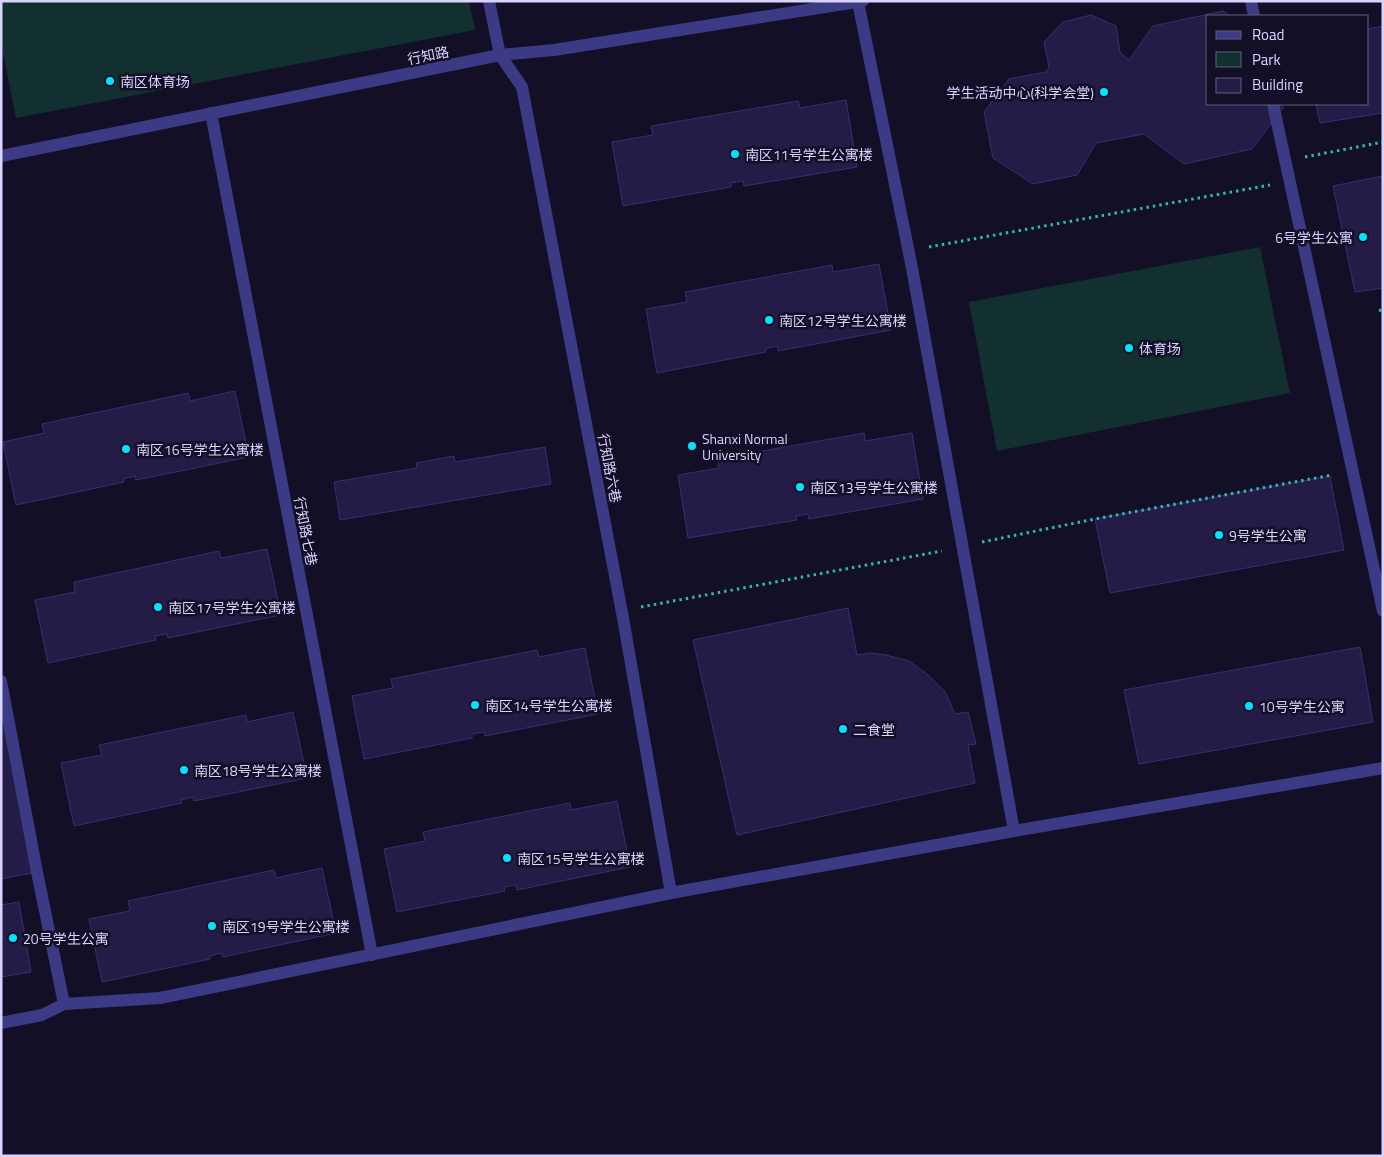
<svg xmlns="http://www.w3.org/2000/svg" width="1384" height="1157" font-family="'Titillium Web','Noto Sans SC',sans-serif">
	<style>
		.green { fill: #12302f }
		.building { fill: #241b47; stroke: #3b2d73 }
		.lines { fill: none; stroke-linecap: round; stroke-linejoin: round }
		.path { stroke: #2fb8b0; stroke-width: 3; stroke-dasharray: 2.5 4; stroke-linecap: butt }
		.minor { stroke: #3d3a85; stroke-width: 12 }
		.poi-dot { fill: #00e5ff; stroke: #130f26; stroke-width: 2 }
		.labels { text-anchor: middle; dominant-baseline: central; stroke-width: 5; stroke-linejoin: round; paint-order: stroke }
		.street-label { font-size: 14px; fill: #d9d4ff; stroke: #130f26 }
		.poi-label { font-size: 14px; fill: #d9d4ff; stroke: #130f26; text-anchor: start }
	</style>
	<rect width="100%" height="100%" fill="#130f26"/>
	<path class="green" d="M1,1H469L475,30L16,118L1,43Z
		M1260,247L1290,393L997,451L969,302Z"/>
	<path class="building" d="M1223,11L1231,16H1208V104H1282L1283,108L1252,149L1184,164L1144,134L1096,143L1077,175L1033,184L993,158L984,112L1009,79L1046,72L1049,67L1044,42L1063,22L1091,15L1116,26L1120,52L1129,60L1153,26Z
		M1383,26V113L1320,123L1316,104H1368V29Z
		M846,100L857,167L744,186L743,181L731,183V187L623,206L612,142L653,135L651,126L798,101L800,108Z
		M1383,176V288L1355,292L1333,186Z
		M879,264L891,330L778,351L777,346L765,349L766,352L657,373L646,309L687,302L685,292L832,265L833,272Z
		M235,391L249,457L136,480L135,476L123,479L124,482L16,505L3,442L44,433L42,424L188,393L190,401Z
		M864,433L865,441L912,433L923,499L809,519L808,514L796,516L797,520L688,538L678,475L719,468L717,459Z
		M545,447L551,484L340,520L334,482L417,468L416,463L454,456L455,462Z
		M1330,476L1344,550L1110,593L1095,519Z
		M267,549L281,615L168,638L167,634L155,636L156,640L48,663L35,600L75,592L74,582L219,551L221,558Z
		M848,608L857,655L870,653L886,655L909,661L927,674L945,692L955,714L968,712L976,744L968,745L975,783L737,835L693,640Z
		M1360,647L1373,722L1139,764L1124,690Z
		M585,648L598,714L485,736L484,732L472,734V738L364,759L352,696L393,688L391,679L537,650L539,657Z
		M293,712L307,778L194,801L193,797L181,800L182,803L74,826L61,763L102,755L99,745L246,715L247,722Z
		M1,713L37,872L1,879Z
		M617,801L630,867L517,890L516,885L504,887L505,891L397,912L384,849L425,841L423,832L570,803L571,810Z
		M322,868L336,933L223,957L221,953L210,956V959L102,982L89,919L130,911L128,901L274,870L276,878Z
		M19,902L31,972L1,977V905Z"/>
	<g class="lines">
		<path class="path" d="M1305,157L1383,142
			M929,247L1270,185
			M1379,310L1383,311
			M982,542L1095,519L1332,475
			M641,607L942,551"/>
		<path class="minor" d="M489,1L500,55L522,87L623,618L671,893
			M1251,1L1254,16
			M858,2L912,268L1014,831
			M1273,104L1383,611
			M211,113L372,955
			M1,156L500,55L554,50L863,1
			M1,681L37,872L64,1004
			M1,1023L42,1015L64,1004L160,998L671,893L1014,831L1383,768"/>
	</g>
	<g class="poi-dot">
		<circle cx="110" cy="81" r="5"/>
		<circle cx="1104" cy="92" r="5"/>
		<circle cx="735" cy="154" r="5"/>
		<circle cx="1363" cy="237" r="5"/>
		<circle cx="769" cy="320" r="5"/>
		<circle cx="1129" cy="348" r="5"/>
		<circle cx="692" cy="446" r="5"/>
		<circle cx="126" cy="449" r="5"/>
		<circle cx="800" cy="487" r="5"/>
		<circle cx="1219" cy="535" r="5"/>
		<circle cx="158" cy="607" r="5"/>
		<circle cx="475" cy="705" r="5"/>
		<circle cx="1249" cy="706" r="5"/>
		<circle cx="843" cy="729" r="5"/>
		<circle cx="184" cy="770" r="5"/>
		<circle cx="507" cy="858" r="5"/>
		<circle cx="212" cy="926" r="5"/>
		<circle cx="13" cy="938" r="5"/>
	</g>
	<g class="labels">
		<g class="street-label">
			<text transform="translate(428 55) rotate(-11)">行知路</text>
			<text transform="translate(610 468) rotate(79)">行知路六巷</text>
			<text transform="translate(306 531) rotate(79)">行知路七巷</text>
		</g>
		<g class="poi-label">
			<text x="120" y="81">南区体育场</text>
			<text x="1094" y="92" text-anchor="end">学生活动中心(科学会堂)</text>
			<text x="745" y="154">南区11号学生公寓楼</text>
			<text x="1353" y="237" text-anchor="end">6号学生公寓</text>
			<text x="779" y="320">南区12号学生公寓楼</text>
			<text x="1139" y="348">体育场</text>
			<text x="702" y="438">Shanxi Normal<tspan x="702" dy="16">University</tspan></text>
			<text x="136" y="449">南区16号学生公寓楼</text>
			<text x="810" y="487">南区13号学生公寓楼</text>
			<text x="1229" y="535">9号学生公寓</text>
			<text x="168" y="607">南区17号学生公寓楼</text>
			<text x="485" y="705">南区14号学生公寓楼</text>
			<text x="1259" y="706">10号学生公寓</text>
			<text x="853" y="729">二食堂</text>
			<text x="194" y="770">南区18号学生公寓楼</text>
			<text x="517" y="858">南区15号学生公寓楼</text>
			<text x="222" y="926">南区19号学生公寓楼</text>
			<text x="23" y="938">20号学生公寓</text>
		</g>
	</g>
	<rect width="1384" height="1157" fill="none" stroke="#d9d4ff" stroke-width="5"/>
	<rect x="1206" y="15" width="162" height="90" fill="#130f26" stroke="#625e7d"/>
	<rect x="1216" y="31" width="25" height="8" fill="#3d3a85" stroke="#625e7d"/>
	<text x="1252" y="40" font-size="15" fill="#d9d4ff">Road</text>
	<rect x="1216" y="52" width="25" height="15" fill="#12302f" stroke="#625e7d"/>
	<text x="1252" y="65" font-size="15" fill="#d9d4ff">Park</text>
	<rect x="1216" y="78" width="25" height="15" fill="#241b47" stroke="#625e7d"/>
	<text x="1252" y="90" font-size="15" fill="#d9d4ff">Building</text>
</svg>
